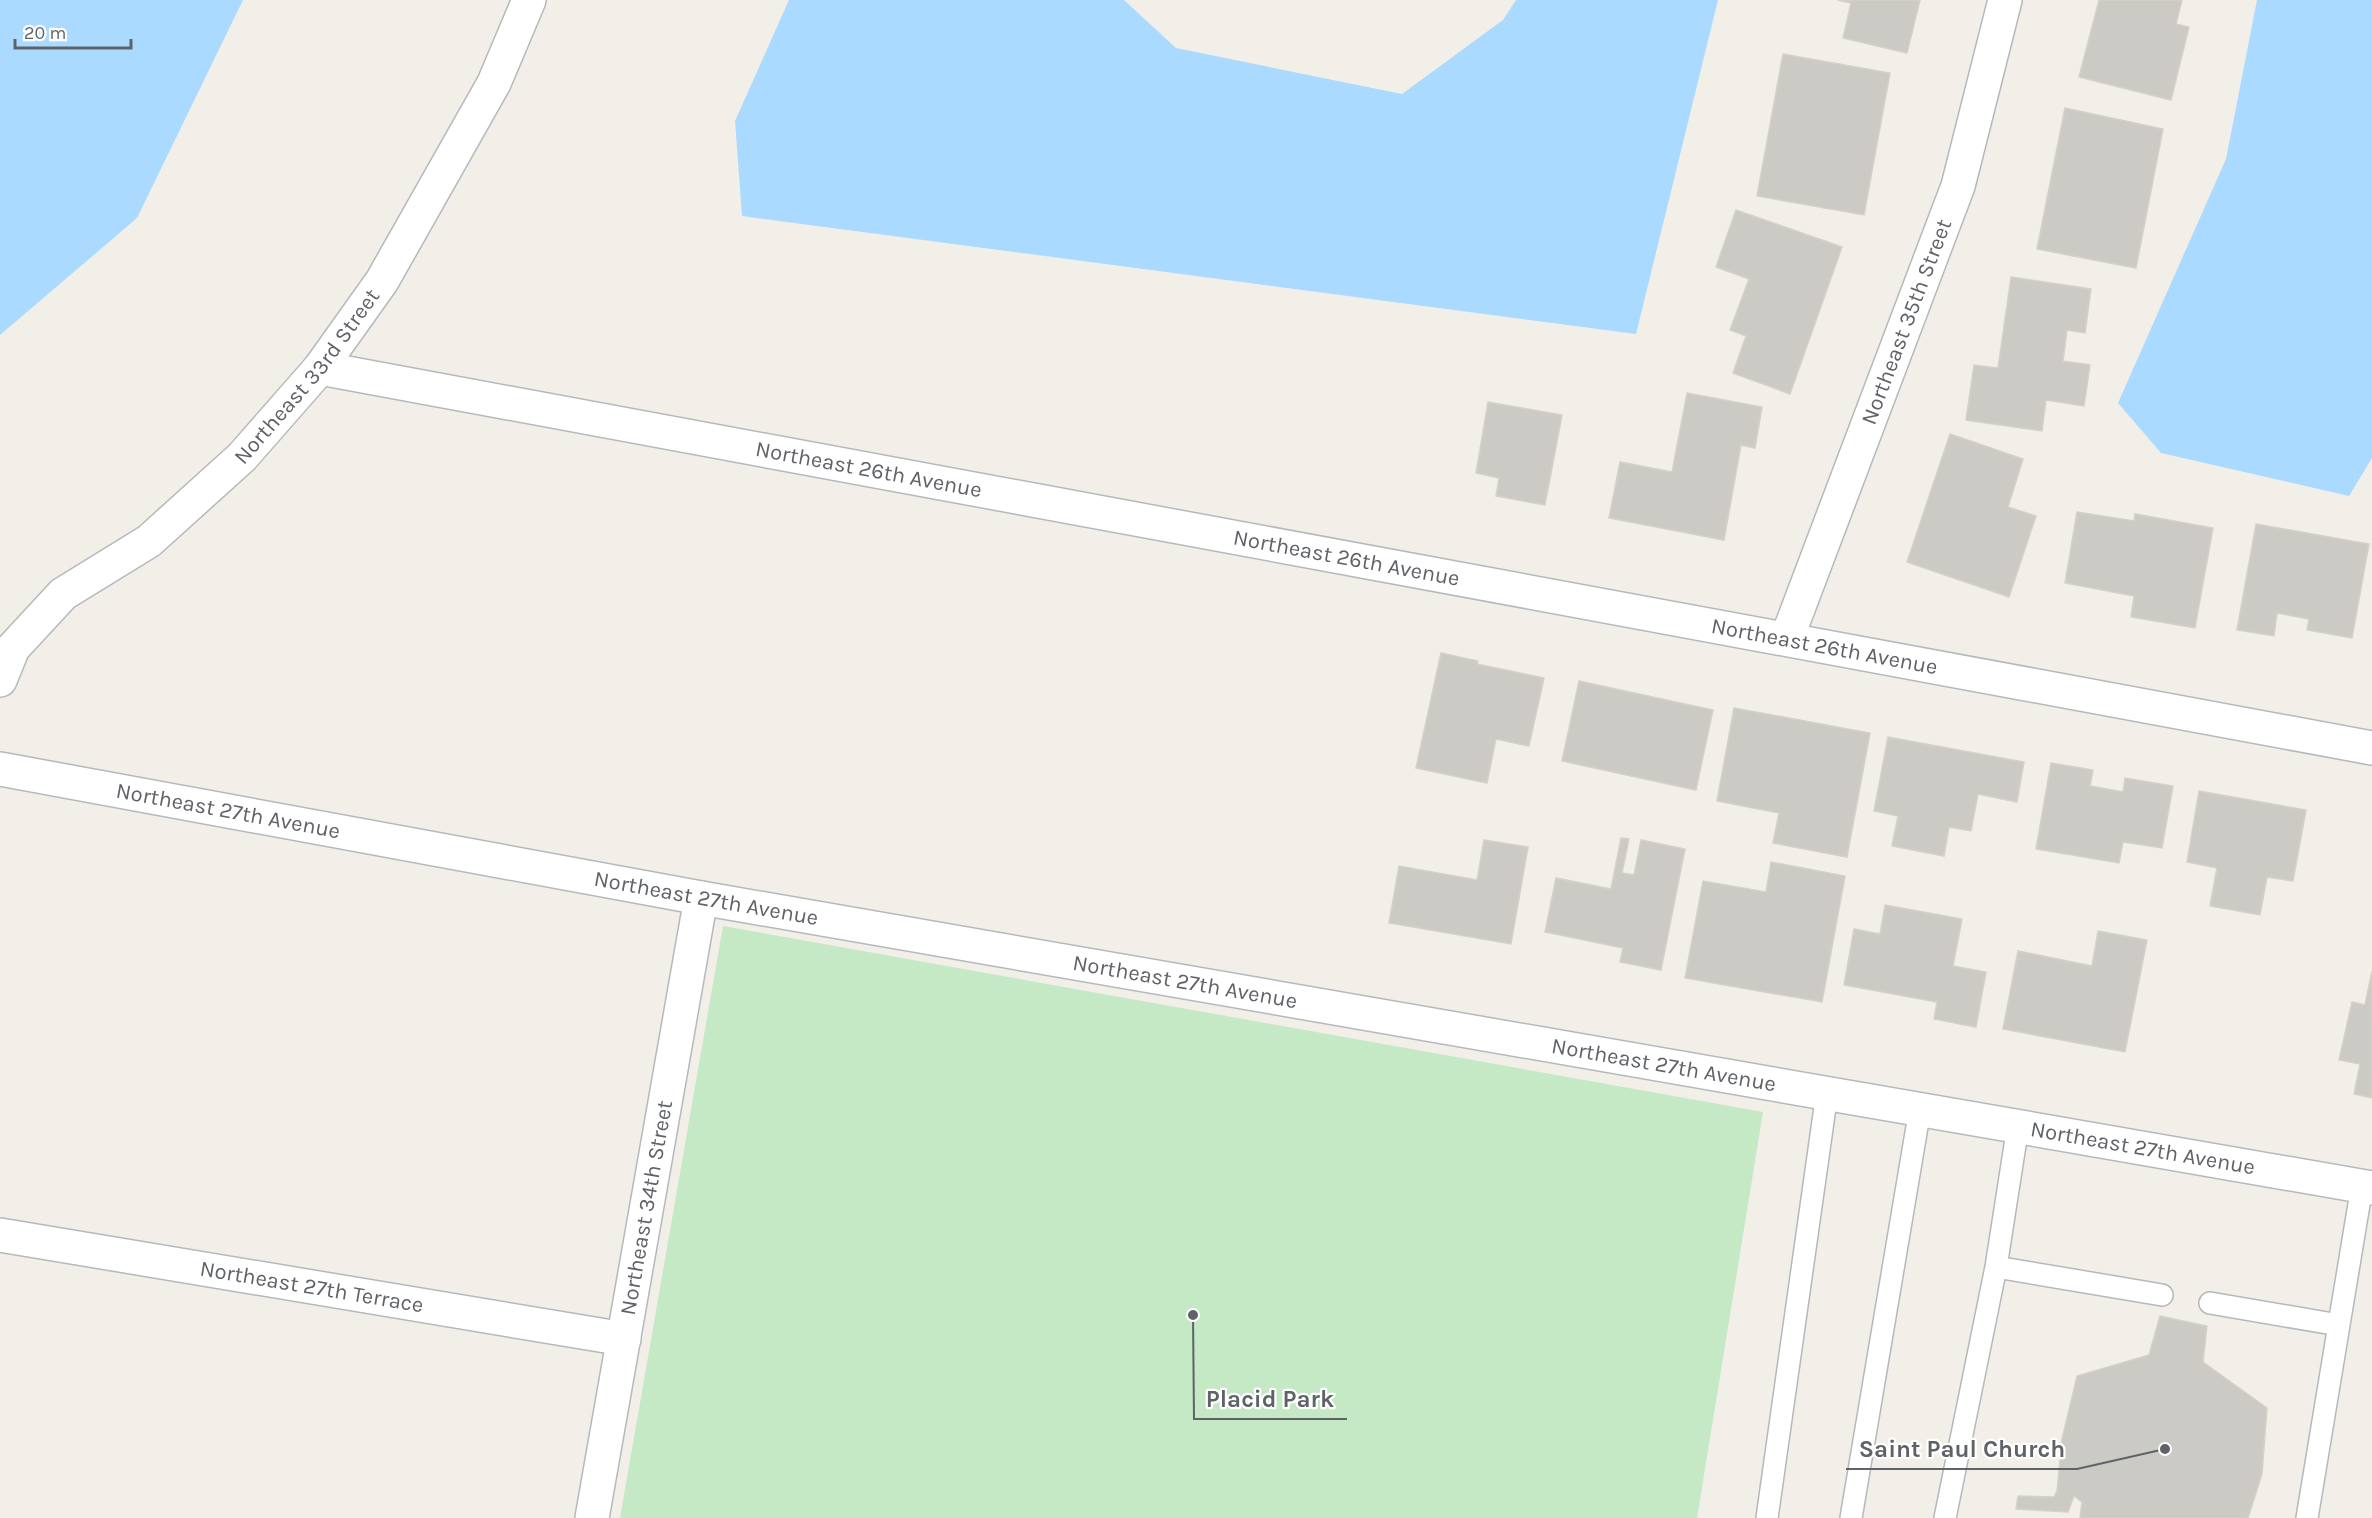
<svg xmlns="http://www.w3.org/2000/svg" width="2372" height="1518" font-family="Karla,sans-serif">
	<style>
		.green { fill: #c5e8c5 }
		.water { fill: #aadaff }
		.building { fill: #cccac5; stroke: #d6d1c6; stroke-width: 1.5 }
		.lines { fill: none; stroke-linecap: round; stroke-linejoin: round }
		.service-casing { stroke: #b5b8bc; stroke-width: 24 }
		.minor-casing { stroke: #b5b8bc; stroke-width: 36 }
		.service { stroke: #fff; stroke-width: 21 }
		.minor { stroke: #fff; stroke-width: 33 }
		.labels { text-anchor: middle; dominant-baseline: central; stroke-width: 4.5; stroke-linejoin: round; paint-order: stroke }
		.street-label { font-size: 22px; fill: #5f6368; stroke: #fff }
		.leader { fill: none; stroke: #5f6368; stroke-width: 2 }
		.callout-dot { fill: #5f6368; stroke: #fff; stroke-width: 2 }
		.callout-label { font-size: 24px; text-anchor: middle; font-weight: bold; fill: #5f6368; stroke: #fff; stroke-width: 4.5; stroke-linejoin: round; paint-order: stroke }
	</style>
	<rect width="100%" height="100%" fill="#f1efe8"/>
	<path class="green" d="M723,926L1763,1112L1697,1518H620Z"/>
	<path class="water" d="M0,0H243L137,218L0,335Z
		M789,0H1124L1176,48L1402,94L1503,20L1516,0H1718L1636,334L742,216L735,121Z
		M2257,0H2372V458L2349,496L2161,453L2118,403L2226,159Z"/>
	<path class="building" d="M1838,0H1920L1907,53L1843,38L1851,3Z
		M2099,0H2182L2176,24L2189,27L2171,100L2079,77Z
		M1783,54L1890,73L1864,215L1757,196Z
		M2065,108L2163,129L2136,268L2037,249Z
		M1736,210L1842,247L1790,394L1733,373L1746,336L1730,330L1749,279L1716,267Z
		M2011,277L2091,289L2085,333L2067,330L2063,361L2090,365L2084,406L2046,400L2042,431L1966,420L1974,365L1998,368Z
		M1687,393L1762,407L1755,448L1741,445L1724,540L1609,518L1620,462L1672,472Z
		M1488,402L1562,415L1545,505L1496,496L1499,478L1476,473Z
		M1950,434L2023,459L2008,507L2036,516L2009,597L1907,562Z
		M2077,512L2134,521L2135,514L2213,528L2195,628L2131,617L2134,596L2065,583Z
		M2256,524L2369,544L2352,638L2307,630L2309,619L2277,613L2274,636L2237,630Z
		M1441,653L1478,661L1477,664L1544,678L1529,746L1496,739L1487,783L1416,768Z
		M1579,681L1713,710L1696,790L1562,761Z
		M1734,708L1870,733L1847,857L1773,843L1779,813L1717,801Z
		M1888,737L2024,762L2017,802L1978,794L1971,831L1949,827L1944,856L1892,846L1898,816L1874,811Z
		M2051,763L2093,770L2090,786L2123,792L2125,778L2173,786L2162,848L2123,842L2119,863L2036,849Z
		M2199,791L2306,810L2293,881L2267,877L2260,915L2210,906L2217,868L2187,862Z
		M1621,838L1629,839L1622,873L1634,875L1641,840L1685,849L1661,970L1620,962L1623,948L1545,932L1556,878L1611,889Z
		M1484,840L1528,847L1511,944L1389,923L1399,866L1477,880Z
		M1771,862L1845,876L1822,1002L1685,978L1703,881L1766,892Z
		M1885,905L1962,919L1953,966L1986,972L1976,1027L1934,1019L1937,1002L1844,985L1854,929L1880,934Z
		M2098,931L2147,940L2125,1052L2003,1029L2018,951L2092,966Z
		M2372,971V1098L2354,1094L2360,1064L2339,1060L2352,1002L2365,1005Z
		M2160,1316L2207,1326L2203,1362L2267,1408L2262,1474L2248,1518H2080L2082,1502L2074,1496L2068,1512L2016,1509L2018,1496L2054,1497L2057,1491L2062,1439L2077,1376L2149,1355Z"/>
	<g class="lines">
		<g class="service-casing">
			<path id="service" d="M1996,1267L2162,1295
				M2210,1303L2339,1325
				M1767,1518L1827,1093
				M1851,1518L1920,1109
				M1945,1518L1996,1267L2018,1126
				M2307,1518L2362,1186"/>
		</g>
		<g class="minor-casing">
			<g id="minor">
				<path id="s1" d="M320,368L2372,748"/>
				<path id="s2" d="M1787,638L1958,186L2005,0"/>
				<path id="s3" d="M0,680L13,648L63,594L149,541L242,457L320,368L382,281L494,83L529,0"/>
				<path id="s4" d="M0,769L701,898L2372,1188"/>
				<path id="s5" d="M0,1235L624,1339"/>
				<path id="s6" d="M592,1518L701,898"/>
			</g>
		</g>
		<use href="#service" class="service"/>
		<use href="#minor" class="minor"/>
	</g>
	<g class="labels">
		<g class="street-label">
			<text stroke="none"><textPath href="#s2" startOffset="338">Northeast 35th Street</textPath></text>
			<text stroke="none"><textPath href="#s3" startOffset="438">Northeast 33rd Street</textPath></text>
			<text stroke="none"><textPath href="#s1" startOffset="558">Northeast 26th Avenue</textPath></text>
			<text stroke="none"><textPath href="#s1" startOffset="1044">Northeast 26th Avenue</textPath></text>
			<text stroke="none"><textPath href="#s1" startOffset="1530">Northeast 26th Avenue</textPath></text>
			<text stroke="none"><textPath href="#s4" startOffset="232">Northeast 27th Avenue</textPath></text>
			<text stroke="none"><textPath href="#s4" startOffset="718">Northeast 27th Avenue</textPath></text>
			<text stroke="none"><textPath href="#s4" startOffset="1204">Northeast 27th Avenue</textPath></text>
			<text stroke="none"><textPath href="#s4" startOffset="1690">Northeast 27th Avenue</textPath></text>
			<text stroke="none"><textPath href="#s4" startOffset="2176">Northeast 27th Avenue</textPath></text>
			<text stroke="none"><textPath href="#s6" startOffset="315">Northeast 34th Street</textPath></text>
			<text stroke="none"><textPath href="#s5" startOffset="316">Northeast 27th Terrace</textPath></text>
		</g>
	</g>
	<path class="leader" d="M1193 1315L1194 1419H1347M2165 1449L2077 1469H1846"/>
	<g class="callout-dot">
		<circle cx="1193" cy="1315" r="6"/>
		<circle cx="2165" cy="1449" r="6"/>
	</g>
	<g class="callout-label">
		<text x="1270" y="1407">Placid Park</text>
		<text x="1962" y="1457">Saint Paul Church</text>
	</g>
	<path d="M15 39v9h116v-9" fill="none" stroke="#5f6368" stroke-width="3"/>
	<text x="24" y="39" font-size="18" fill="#5f6368" stroke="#ffffff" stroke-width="4.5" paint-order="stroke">20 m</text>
</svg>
